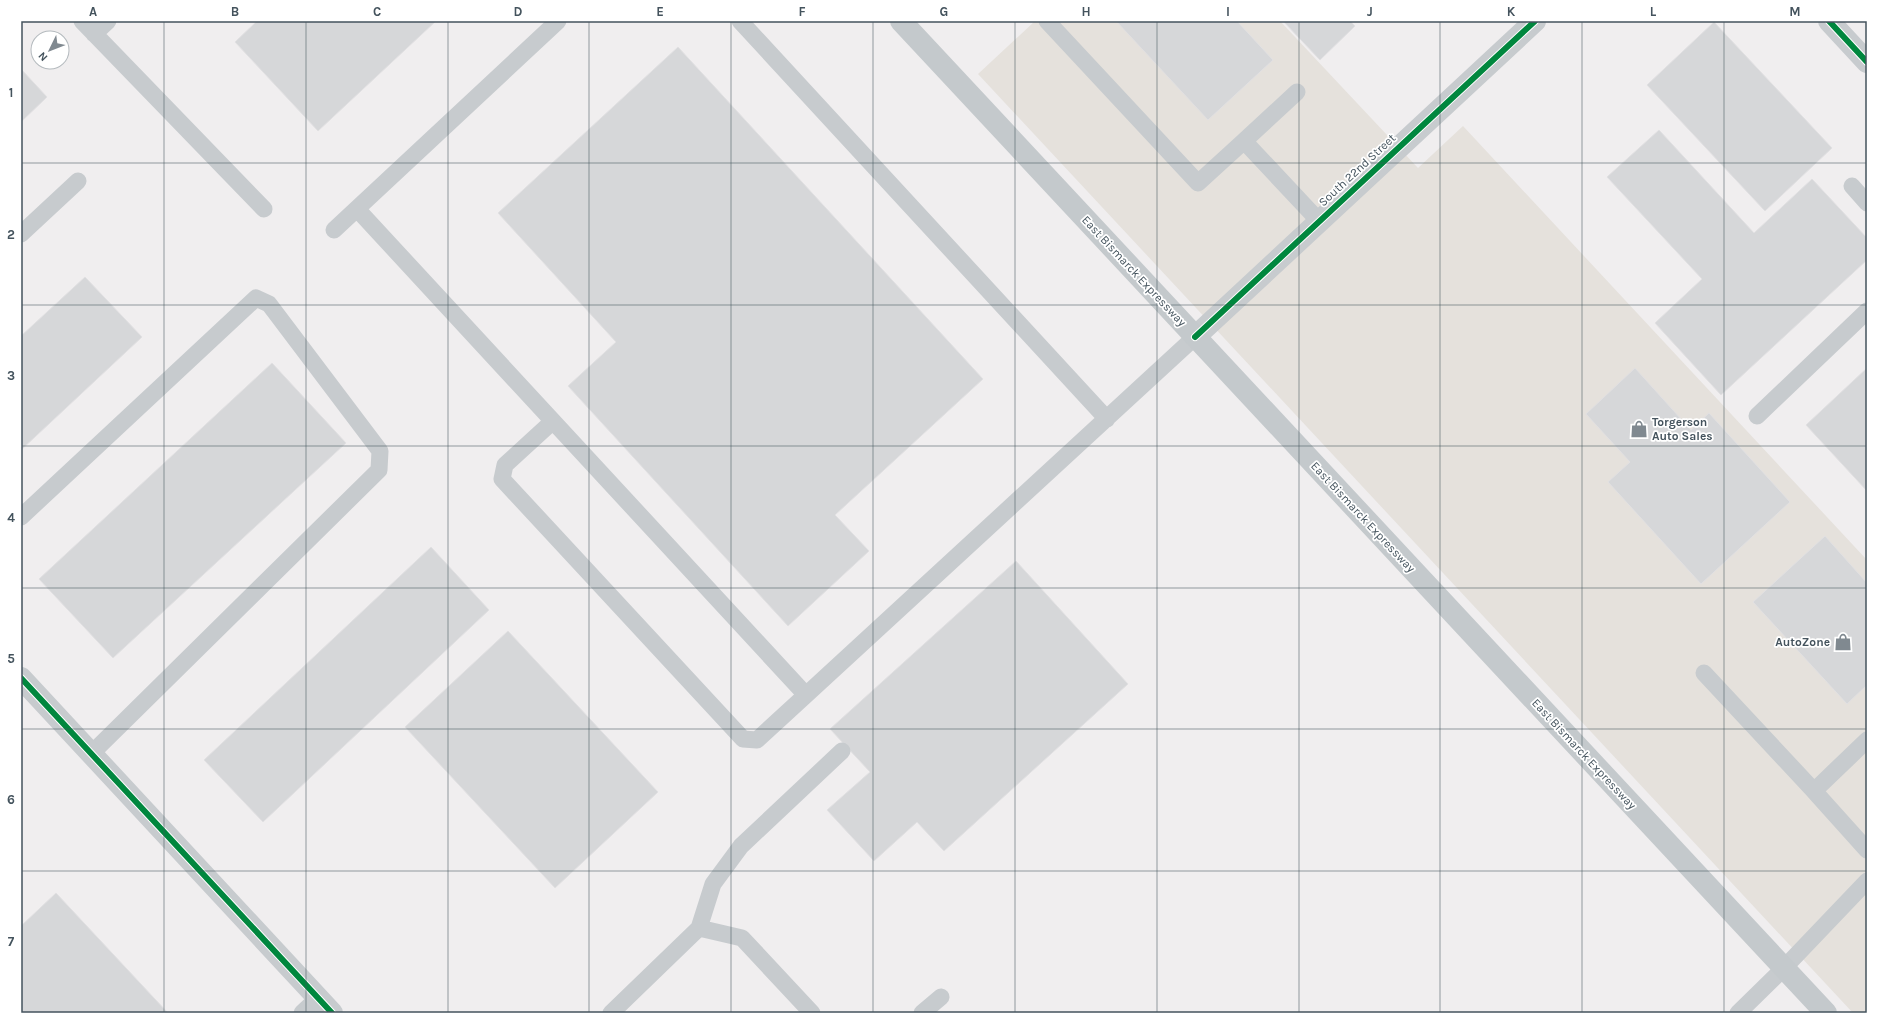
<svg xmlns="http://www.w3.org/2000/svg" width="1888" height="1034" font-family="Karla,sans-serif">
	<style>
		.commercial { fill: #e5e1dc }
		.building { fill: #d6d7d9; stroke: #e1e0e2 }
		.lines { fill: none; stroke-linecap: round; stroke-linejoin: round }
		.service { stroke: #c7cbce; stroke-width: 17 }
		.minor { stroke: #c7cbce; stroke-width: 22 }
		.primary { stroke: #c4c9cc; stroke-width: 22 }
		.cycleway-casing { stroke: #fff; stroke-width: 8 }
		.cycleway { stroke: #00873e; stroke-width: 6 }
		.grid { fill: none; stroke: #44535d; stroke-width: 1; stroke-opacity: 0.55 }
		.labels { text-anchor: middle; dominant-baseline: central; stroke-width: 3.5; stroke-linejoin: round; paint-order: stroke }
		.street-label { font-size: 12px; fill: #44535d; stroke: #fff }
		.poi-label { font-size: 12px; font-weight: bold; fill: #44535d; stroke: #fff; text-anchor: start }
		.neatline { fill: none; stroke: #44535d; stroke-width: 1.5 }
		.grid-label { font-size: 13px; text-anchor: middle; font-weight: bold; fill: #44535d }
	</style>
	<rect width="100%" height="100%" fill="#f0eeef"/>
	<path class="commercial" d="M1035,21H1280L1418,168L1463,126L1867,560V1013H1853L978,74Z"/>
	<path class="building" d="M257,21H436L318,131L235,42Z
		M1116,21H1237L1273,60L1208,120Z
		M1283,21H1350L1355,26L1320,60Z
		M1714,22L1832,148L1765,211L1647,85Z
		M678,47L983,379L835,515L869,551L788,626L568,386L616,342L498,213Z
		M21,69L47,97L21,122Z
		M1659,130L1754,233L1812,179L1867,238V260L1721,395L1655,323L1702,279L1607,177Z
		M85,277L142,337L21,450V336Z
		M272,363L346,443L113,658L39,579Z
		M1635,368L1691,430L1709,413L1790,502L1701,584L1608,482L1630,462L1586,414Z
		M1867,368V491L1806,425Z
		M1825,536L1867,583V685L1847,704L1753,602Z
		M431,547L489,610L263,822L204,760Z
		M1016,561L1128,684L944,851L917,822L874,861L827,810L870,772L830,729Z
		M508,631L658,792L555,888L405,727Z
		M56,893L168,1013H21V926Z"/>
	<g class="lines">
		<path class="service" d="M82,21L264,209
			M740,21L1107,419
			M1047,21L1198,183L1244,141L1319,221
			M94,34L108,21
			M1244,141L1297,92
			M1852,186L1867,203
			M357,209L806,695L1195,337
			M334,230L558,21
			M21,234L78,181
			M1757,416L1867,311
			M552,422L505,465L502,479L743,739L757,740L806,695
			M21,517L256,298L269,304L380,451L379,470L91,754
			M1704,673L1814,791
			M1867,740L1814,791L1867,850
			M699,928L713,884L741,846L842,751
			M302,1013L318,998
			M611,1013L699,928L742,938L812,1013
			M922,1013L941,997
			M1738,1013L1784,968L1867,881"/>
		<path class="minor" d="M1829,21L1867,62
			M1195,337L1535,21
			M21,678L332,1013"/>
		<path class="primary" d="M901,21L1826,1013"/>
		<g class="cycleway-casing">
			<path id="cycleway" d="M1829,21L1867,62
				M1195,337L1535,21
				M21,678L332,1013"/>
		</g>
		<use href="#cycleway" class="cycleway"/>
	</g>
	<path class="grid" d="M164,21V1013M306,21V1013M448,21V1013M589,21V1013M731,21V1013M873,21V1013M1015,21V1013M1157,21V1013M1299,21V1013M1440,21V1013M1582,21V1013M1724,21V1013M21,163H1867M21,305H1867M21,446H1867M21,588H1867M21,729H1867M21,871H1867"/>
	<defs>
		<g id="shop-bare" transform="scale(1.38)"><path d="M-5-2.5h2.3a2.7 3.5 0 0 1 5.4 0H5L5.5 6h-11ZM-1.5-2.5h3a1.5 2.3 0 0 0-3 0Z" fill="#808990" stroke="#fff" stroke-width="2.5" paint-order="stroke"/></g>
	</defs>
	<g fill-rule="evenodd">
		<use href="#shop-bare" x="1639" y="429"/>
		<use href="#shop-bare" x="1843" y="642"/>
	</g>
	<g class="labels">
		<g class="street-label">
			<text transform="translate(1357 170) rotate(-43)">South 22nd Street</text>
			<text transform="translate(1134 271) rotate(47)">East Bismarck Expressway</text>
			<text transform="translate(1363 517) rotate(47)">East Bismarck Expressway</text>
			<text transform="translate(1584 754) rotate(47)">East Bismarck Expressway</text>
		</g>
		<g class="poi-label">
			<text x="1652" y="422">Torgerson<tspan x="1652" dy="14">Auto Sales</tspan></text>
			<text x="1830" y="642" text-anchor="end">AutoZone</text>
		</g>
	</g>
	<rect width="1888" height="1034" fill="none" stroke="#ffffff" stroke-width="44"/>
	<g transform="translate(50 50) rotate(227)"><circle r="19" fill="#ffffff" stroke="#b4babe"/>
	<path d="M0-3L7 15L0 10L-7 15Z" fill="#808990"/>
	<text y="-6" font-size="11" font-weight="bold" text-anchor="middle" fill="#44535d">N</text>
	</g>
	<rect x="22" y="22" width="1844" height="990" class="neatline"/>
	<g class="grid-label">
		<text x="93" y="16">A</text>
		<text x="235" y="16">B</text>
		<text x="377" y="16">C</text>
		<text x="518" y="16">D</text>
		<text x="660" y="16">E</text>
		<text x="802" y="16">F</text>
		<text x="944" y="16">G</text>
		<text x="1086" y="16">H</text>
		<text x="1228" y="16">I</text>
		<text x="1370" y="16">J</text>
		<text x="1511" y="16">K</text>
		<text x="1653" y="16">L</text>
		<text x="1795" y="16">M</text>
		<text x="11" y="97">1</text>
		<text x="11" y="239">2</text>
		<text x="11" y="380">3</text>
		<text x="11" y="522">4</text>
		<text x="11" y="663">5</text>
		<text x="11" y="804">6</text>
		<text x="11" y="946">7</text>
	</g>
</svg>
